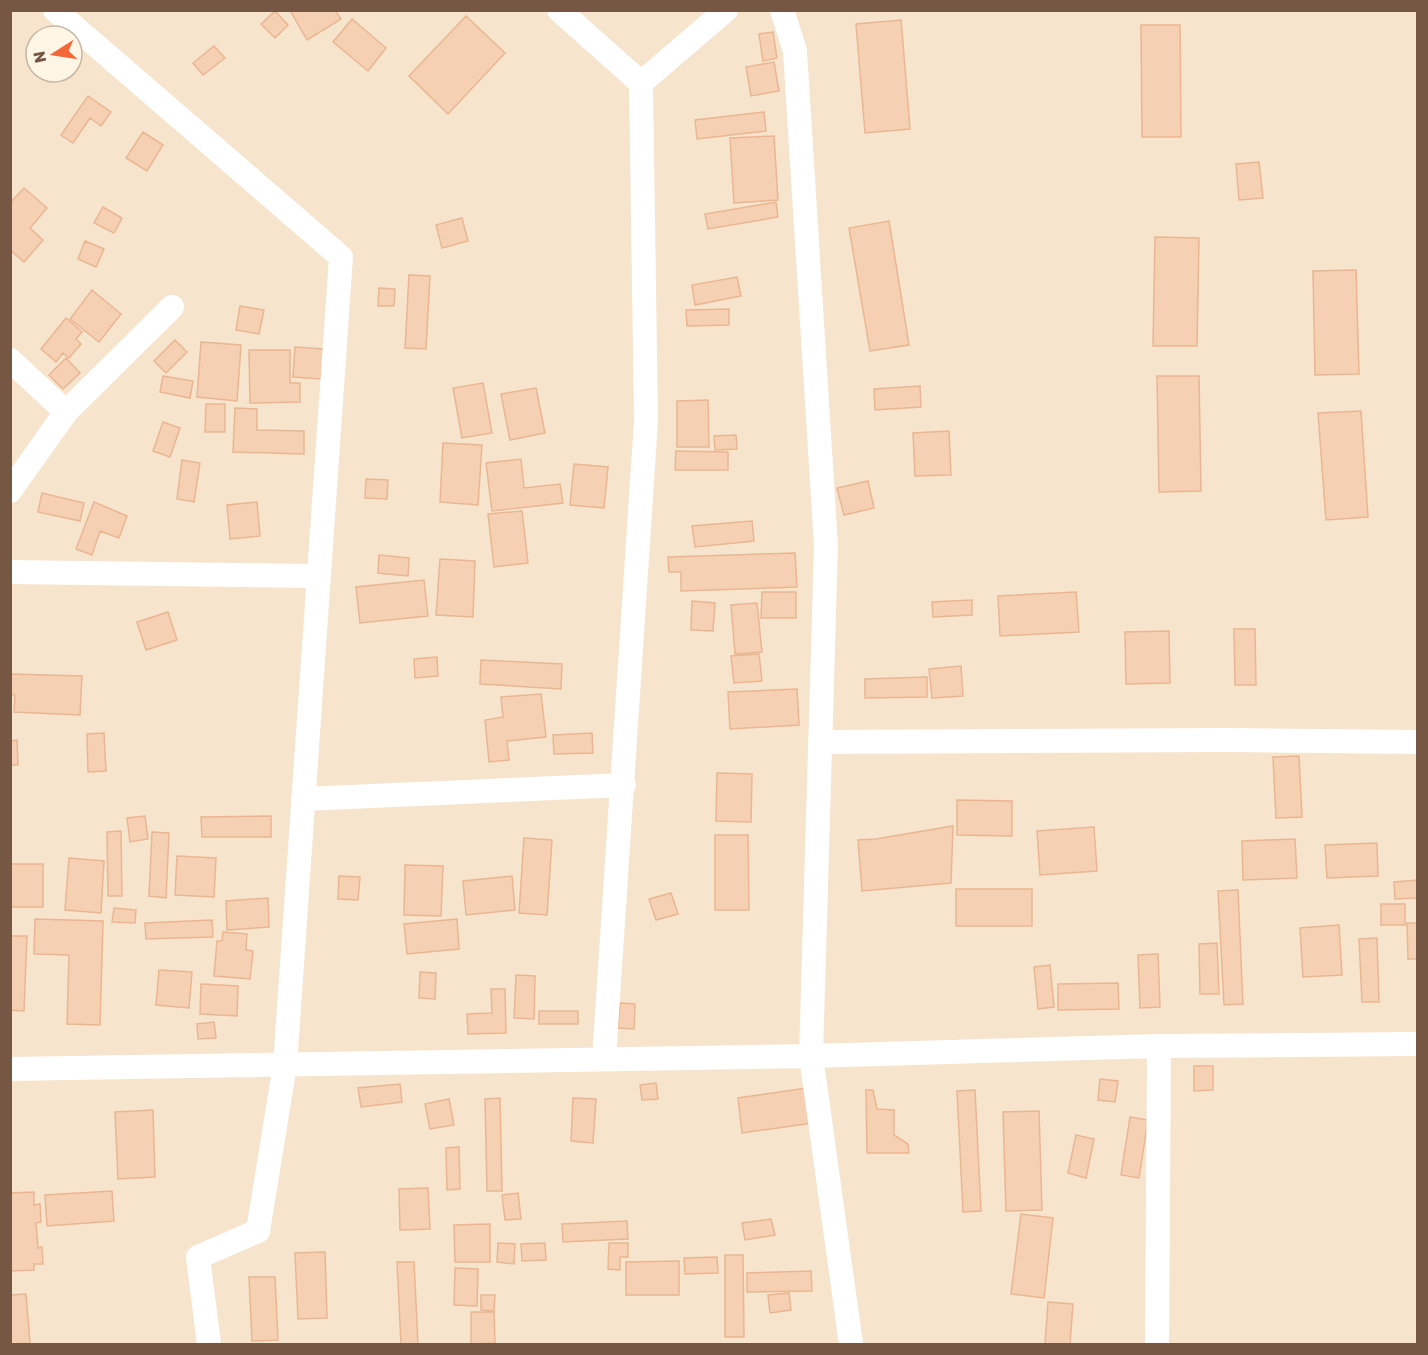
<svg xmlns="http://www.w3.org/2000/svg" width="1428" height="1355" font-family="Rubik,sans-serif">
	<style>
		.residential { fill: #f6e4cc; fill-rule: evenodd }
		.building { fill: #f6d0b3; stroke: #eab692; stroke-width: 1.5 }
		.lines { fill: none; stroke-linecap: round; stroke-linejoin: round }
		.street { stroke: #fff; stroke-width: 24 }
	</style>
	<rect width="100%" height="100%" fill="#fef3de"/>
	<path class="residential" d="M11,11H1417V1344H11ZM36,36H72V72H36Z"/>
	<path class="building" d="M290,10H335L341,19L307,40Z
		M275,11L288,25L275,38L261,24Z
		M466,16L505,53L448,114L409,76Z
		M352,19L386,48L368,71L333,42Z
		M901,20L910,129L865,133L856,24Z
		M1141,25H1180L1181,137H1142Z
		M773,32L777,58L763,61L759,34Z
		M214,46L225,58L203,75L193,63Z
		M774,62L779,91L751,96L746,67Z
		M88,96L111,112L101,126L90,118L73,143L61,135Z
		M764,112L766,131L697,139L695,120Z
		M143,132L163,145L147,171L126,158Z
		M774,136L778,200L734,203L730,138Z
		M1259,162L1263,198L1239,200L1236,164Z
		M24,188L47,208L30,228L43,240L24,262L10,250V203Z
		M776,202L778,217L708,229L705,214Z
		M103,207L122,218L114,233L94,223Z
		M462,218L468,241L442,248L436,225Z
		M889,221L909,345L870,351L849,228Z
		M1155,237L1199,238L1197,346H1153Z
		M85,241L104,249L96,267L78,259Z
		M1356,270L1359,374L1315,375L1313,271Z
		M409,275L430,276L426,349L405,348Z
		M737,277L741,296L695,305L692,285Z
		M379,288L395,289L394,306H378Z
		M92,290L121,314L99,342L70,319Z
		M240,306L264,310L259,334L236,330Z
		M729,309V325L687,326L686,310Z
		M66,318L82,332L76,339L81,344L69,358L63,353L56,362L41,349Z
		M175,340L187,352L166,373L154,361Z
		M201,342L241,345L237,401L197,397Z
		M295,347L324,349L321,379L293,377Z
		M249,350H290V383H300V402L250,403Z
		M66,358L80,373L63,389L49,375Z
		M163,376L193,381L190,398L160,392Z
		M1157,376H1199L1201,491L1159,492Z
		M483,383L492,433L462,438L453,388Z
		M920,386L921,407L875,410L874,389Z
		M536,388L545,433L510,440L501,394Z
		M708,400L709,447H677V401Z
		M206,404H225V432H205Z
		M235,408L257,409V430L304,431V454L233,452Z
		M1361,411L1368,517L1326,520L1318,413Z
		M163,422L180,428L170,457L153,451Z
		M949,431L951,475L915,476L913,433Z
		M736,435L737,449L715,450L714,436Z
		M443,443L482,445L478,505L440,502Z
		M676,451L728,452V470H675Z
		M521,459L524,488L560,484L563,503L492,511L486,463Z
		M182,460L200,463L194,502L177,499Z
		M574,464L608,467L604,508L570,505Z
		M366,479L388,480L387,499L365,498Z
		M868,481L874,508L844,515L837,488Z
		M42,493L84,503L80,521L38,512Z
		M94,502L127,516L119,538L100,531L92,555L76,549Z
		M257,502L260,536L230,539L227,505Z
		M522,511L528,563L494,567L488,514Z
		M752,521L754,541L695,547L692,526Z
		M795,553L797,587L681,591V572H669L668,557Z
		M379,555L409,558L408,576L378,573Z
		M440,559L475,561L473,617L436,615Z
		M424,580L428,616L360,623L356,587Z
		M762,592H796V618H761Z
		M1076,592L1079,632L1000,636L998,596Z
		M972,600V615L933,617L932,602Z
		M692,601L715,603L713,631L691,630Z
		M757,603L762,652L735,654L731,605Z
		M168,612L177,640L146,650L137,622Z
		M1234,629H1255L1256,685H1235Z
		M1169,631L1170,683L1126,684L1125,632Z
		M759,654L762,681L734,683L731,656Z
		M437,657L438,676L415,678L414,659Z
		M481,660L562,664L561,689L480,684Z
		M961,666L963,696L932,698L929,669Z
		M10,674L82,676L80,715L14,712L15,695L10,694Z
		M927,677V697L865,698V679Z
		M797,689L799,725L730,729L728,692Z
		M541,694L546,737L507,741L509,760L489,762L485,720L503,717L501,697Z
		M104,733L106,771L88,772L87,734Z
		M592,733L593,753L554,754L553,735Z
		M17,740L18,765H10V741Z
		M1299,756L1302,817L1276,818L1273,757Z
		M717,773L752,774L751,822L716,821Z
		M957,800L1012,801V836L957,835Z
		M145,816L148,839L130,842L127,818Z
		M271,816V837H202L201,817Z
		M953,826L951,883L862,891L858,840L876,839Z
		M1094,827L1097,871L1040,875L1037,831Z
		M121,831L122,896H108L107,832Z
		M152,832L169,833L166,898L149,896Z
		M715,835H748L749,910H715Z
		M524,838L552,840L547,915L519,913Z
		M1295,839L1297,878L1243,880L1242,841Z
		M1377,843L1378,876L1327,878L1325,845Z
		M177,856L216,858L214,897L175,895Z
		M69,858L104,861L101,913L65,910Z
		M10,864H43V907H10Z
		M405,865L443,866L441,916L404,915Z
		M339,876L360,877L358,900L338,899Z
		M512,876L515,910L466,915L463,881Z
		M1418,880V898L1395,899L1394,882Z
		M956,889H1032V926H956Z
		M1238,890L1243,1004L1224,1005L1218,891Z
		M671,893L678,914L656,920L649,899Z
		M268,898L269,927L227,930L226,901Z
		M1381,904H1405V925H1381Z
		M114,908L136,910L135,923L112,922Z
		M35,919L103,921L100,1025L67,1024L69,955L34,954Z
		M457,919L459,949L407,954L404,924Z
		M212,920L213,937L146,939L145,923Z
		M1407,923H1418V959H1408Z
		M1339,925L1342,975L1303,977L1300,928Z
		M223,932L247,934L246,950L253,951L250,979L214,976L217,941H222Z
		M10,936H27L24,1011L10,1010Z
		M1377,938L1379,1002H1362L1359,939Z
		M1217,943L1219,994H1200L1199,944Z
		M1158,954L1160,1007L1140,1008L1138,955Z
		M1050,965L1054,1007L1038,1009L1034,967Z
		M159,970L192,972L189,1008L156,1005Z
		M420,972L436,973L435,999L419,998Z
		M516,975L535,976L534,1019L514,1018Z
		M1118,983L1119,1009L1058,1010V984Z
		M201,984L238,986L237,1016L200,1014Z
		M491,989H505L506,1033L468,1034L467,1014L492,1013Z
		M620,1003L635,1004L634,1029L618,1028Z
		M539,1011H578V1024H539Z
		M214,1022L216,1038L198,1039L197,1024Z
		M1194,1066H1213V1090L1194,1091Z
		M1100,1079L1118,1081L1115,1102L1098,1100Z
		M656,1083L658,1099L642,1100L640,1085Z
		M400,1084L402,1102L361,1107L358,1088Z
		M807,1088L812,1123L742,1133L738,1098Z
		M866,1090H873L877,1109L894,1110V1135L908,1144L909,1153H867Z
		M975,1090L981,1211L963,1212L957,1091Z
		M500,1098L502,1191H487L485,1099Z
		M573,1098L596,1099L593,1143L571,1141Z
		M449,1099L454,1125L430,1129L425,1104Z
		M153,1110L155,1177L118,1179L115,1112Z
		M1039,1111L1042,1210L1006,1211L1003,1112Z
		M1130,1117L1148,1120L1139,1178L1121,1175Z
		M1076,1135L1094,1139L1086,1178L1068,1173Z
		M459,1147L460,1189L447,1190L446,1148Z
		M428,1188L430,1229L400,1230L399,1189Z
		M112,1191L114,1221L47,1226L45,1195Z
		M34,1192V1205L40,1204L41,1222L36,1223L38,1248L42,1247L43,1264H34V1270L10,1271V1193Z
		M518,1193L521,1219L505,1220L502,1195Z
		M1021,1214L1053,1218L1044,1298L1011,1294Z
		M771,1219L775,1235L745,1240L742,1223Z
		M627,1221L628,1239L563,1242L562,1224Z
		M490,1224V1262H455L454,1225Z
		M498,1243L515,1244L514,1264L497,1262Z
		M545,1243L546,1260L522,1261L521,1244Z
		M609,1243H628V1257H620V1270L608,1269Z
		M325,1252L327,1318L298,1319L295,1253Z
		M725,1255H743L744,1337H725Z
		M717,1257L718,1273L685,1274L684,1258Z
		M679,1261V1295H626V1262Z
		M397,1262H414L418,1344H401Z
		M455,1268L478,1269L477,1306L454,1305Z
		M811,1271L812,1291L747,1292V1273Z
		M249,1277H275L278,1340L252,1341Z
		M789,1293L791,1310L770,1313L768,1295Z
		M26,1294L30,1343L10,1344V1295Z
		M481,1295H495L494,1311L481,1310Z
		M1048,1302L1073,1304L1070,1344H1045Z
		M471,1312H494L495,1343L471,1344Z"/>
	<g class="lines">
		<path class="street" d="M55,10L341,257L285,1065L258,1231L198,1257L209,1344
			M559,10L641,83L646,421L604,1059
			M782,10L795,51L826,546L811,1056L851,1344
			M641,83L726,10
			M10,360L66,412
			M10,491L66,412L172,307
			M10,572L319,576
			M820,742L1228,740L1418,742
			M303,799L624,785
			M10,1069L811,1056L1159,1046L1418,1044
			M1157,1344L1159,1046"/>
	</g>
	<rect width="1428" height="1355" fill="none" stroke="#765744" stroke-width="24"/>
	<g transform="translate(54 54) rotate(258)"><circle r="28" fill="#fff6e6" stroke="#c8b6a5" stroke-width="1.5"/>
	<path d="M0-4.5L10 22L0 15L-10 22Z" fill="#f36738"/>
	<text y="-9" font-size="16" font-weight="bold" text-anchor="middle" fill="#765744">N</text>
	</g>
</svg>
